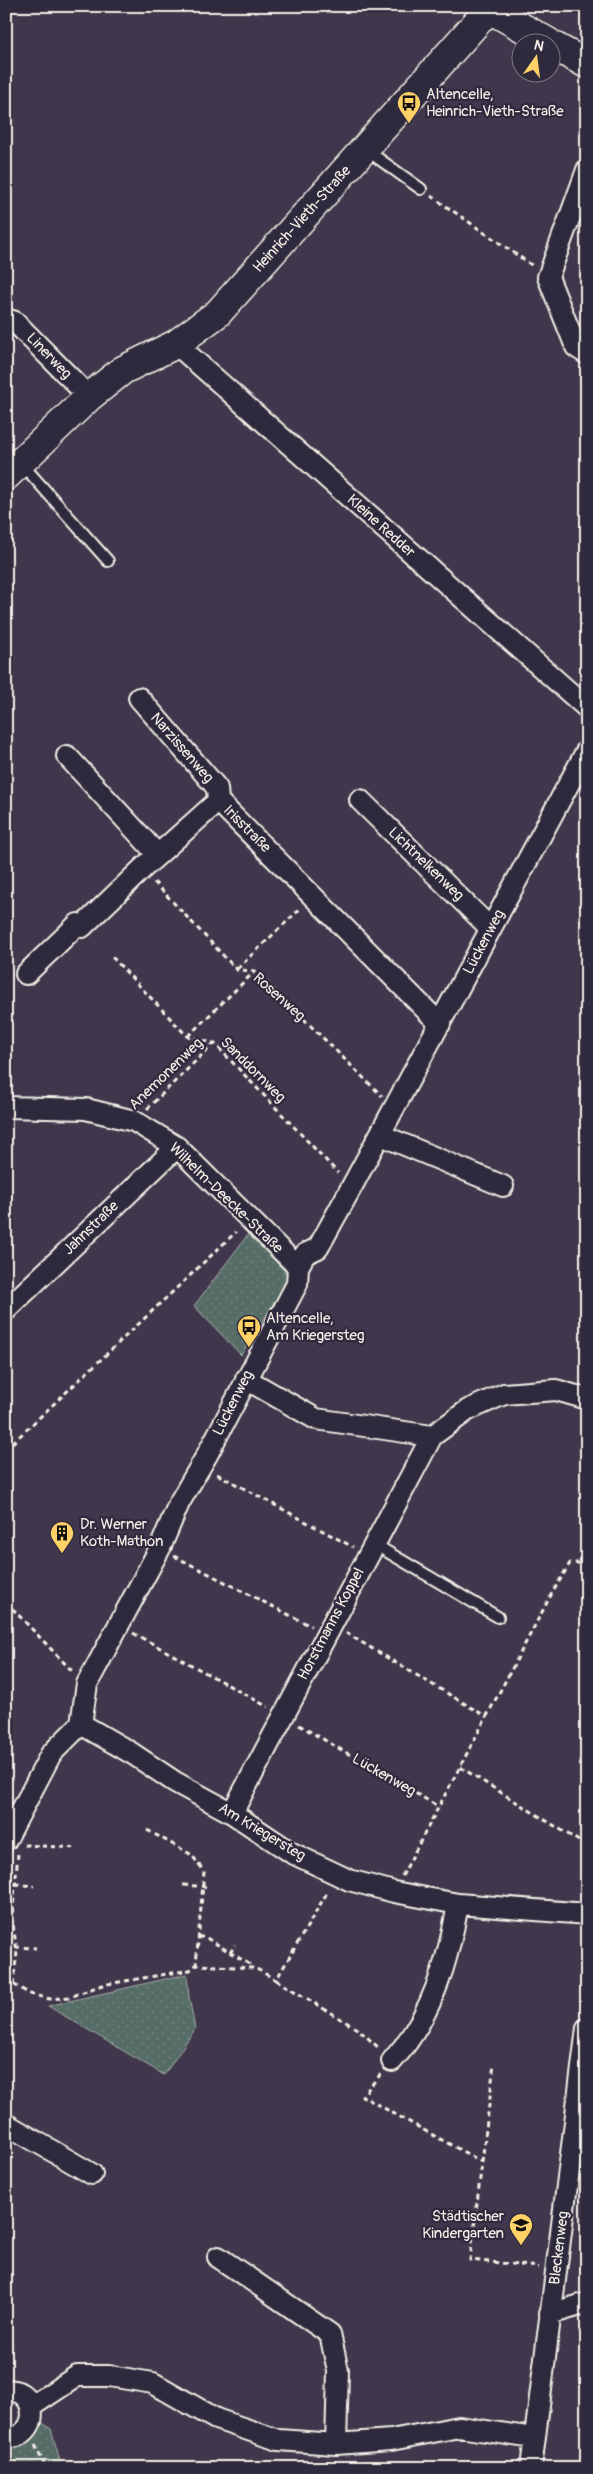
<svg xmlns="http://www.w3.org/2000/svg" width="593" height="2474" font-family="Pangolin,sans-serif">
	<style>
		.park { fill: url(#park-dots); stroke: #a6aea7 }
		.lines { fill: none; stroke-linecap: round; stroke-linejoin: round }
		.lane-casing { stroke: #f4f1e8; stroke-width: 14 }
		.street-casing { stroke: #f4f1e8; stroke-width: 24 }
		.secondary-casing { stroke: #f4f1e8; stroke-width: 31 }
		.path { stroke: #f4f1e8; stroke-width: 3; stroke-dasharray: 5 4; stroke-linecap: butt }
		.lane { stroke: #2f2a3d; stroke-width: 10 }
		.street { stroke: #2f2a3d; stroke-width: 20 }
		.secondary { stroke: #2f2a3d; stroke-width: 28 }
		.labels { text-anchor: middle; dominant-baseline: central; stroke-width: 4.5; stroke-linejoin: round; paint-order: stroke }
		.poi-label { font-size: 15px; fill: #f4f1e8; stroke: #2f2a3d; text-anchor: start }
		.street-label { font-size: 15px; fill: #f4f1e8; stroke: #2f2a3d }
	</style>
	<defs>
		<pattern id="park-dots" width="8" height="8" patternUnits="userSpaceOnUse" patternTransform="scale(1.25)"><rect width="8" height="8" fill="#576c66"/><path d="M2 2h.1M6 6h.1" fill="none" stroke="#70817c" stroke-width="1.8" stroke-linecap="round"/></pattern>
	</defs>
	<rect width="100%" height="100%" fill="#40374c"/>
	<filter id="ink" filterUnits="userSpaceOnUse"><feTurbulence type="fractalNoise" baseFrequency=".02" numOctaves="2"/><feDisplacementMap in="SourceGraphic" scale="10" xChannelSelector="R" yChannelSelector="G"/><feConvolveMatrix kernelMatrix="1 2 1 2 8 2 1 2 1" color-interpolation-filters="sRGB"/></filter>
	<g filter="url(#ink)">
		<path class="park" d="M249,1233L290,1277L241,1355L194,1306Z
			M187,1974L189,1997L195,2029L164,2075L48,2006Z
			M39,2420L51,2429L62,2468H6V2444Z"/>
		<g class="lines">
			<g class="lane-casing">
				<path id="lane" d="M365,149L421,189
					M21,463L108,561
					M374,1544L498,1617"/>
			</g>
			<g class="street-casing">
				<path id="street" d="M587,170L548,277L576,347L587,354
					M6,319L15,322L89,397
					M176,344L587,708
					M139,698L217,788L218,801
					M67,756L158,855
					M360,800L491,929
					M26,974L78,924L82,927L142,869L218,801L440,1024
					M6,1107L86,1109L134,1121L177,1147L298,1267
					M381,1135L503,1186
					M6,1310L177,1147
					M246,1379L316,1419L432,1436
					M81,1724L133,1754L175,1782L232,1813L292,1853L349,1880L394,1892L458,1904L587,1914
					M232,1813L432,1436L468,1410L504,1394L556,1390L587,1399
					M6,1840L51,1754L81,1724L87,1684L160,1548L179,1503L207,1455L297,1284L298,1267L305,1254L318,1248L351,1188L587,750
					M392,2061C432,2017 448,1961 458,1904
					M6,2124L92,2174
					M218,2257L330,2334L338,2371L336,2444
					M550,2314L587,2303
					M6,2390C40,2389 41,2438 6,2438
					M32,2406L77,2376H109L153,2383L216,2419L278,2440L336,2444L391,2440L459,2427L534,2438
					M531,2468L587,2028"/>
			</g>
			<g class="secondary-casing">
				<path id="secondary" d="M484,6L548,42
					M550,44L587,64
					M6,476L89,397L123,370L176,344L218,313L489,9"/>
			</g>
			<path class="path" d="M431,196L533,266
				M154,882L237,970L255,971L382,1096
				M112,957L188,1037L214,1043L338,1173
				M237,969L301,908
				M188,1036L255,971
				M147,1109L214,1043
				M6,1449L236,1232
				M217,1474L353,1547
				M174,1556L311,1626
				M6,1602L73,1672
				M133,1633L268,1707
				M346,1633L487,1717
				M299,1725L439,1807
				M460,1767L587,1846
				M147,1830L192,1855L204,1872L196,1965
				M24,1845L78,1848
				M402,1876L551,1595L570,1563H587
				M15,1884L34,1886
				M183,1885L210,1887
				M198,1937H205L249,1964V1967
				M6,1949L15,1947L36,1948
				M230,1953L235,1945
				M6,1980L30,1994L50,1999L70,1997L102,1985L190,1970L196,1965L255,1968L276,1980L328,1891
				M276,1980L359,2030L379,2048
				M13,1984L17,1952L12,1918L18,1854
				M381,2074L362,2096L482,2162L470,2260L539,2267
				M482,2162L494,2064
				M35,2445L46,2468"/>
			<use href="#lane" class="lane"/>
			<use href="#street" class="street"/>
			<use href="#secondary" class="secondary"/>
		</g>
	</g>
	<defs>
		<g id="bus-pin" transform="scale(1.25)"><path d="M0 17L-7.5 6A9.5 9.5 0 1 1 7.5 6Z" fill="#ffd166" stroke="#2f2a3d"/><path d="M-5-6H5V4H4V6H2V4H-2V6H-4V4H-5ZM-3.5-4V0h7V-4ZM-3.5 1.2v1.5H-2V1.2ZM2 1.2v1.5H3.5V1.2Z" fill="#111"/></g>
		<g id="building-pin" transform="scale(1.25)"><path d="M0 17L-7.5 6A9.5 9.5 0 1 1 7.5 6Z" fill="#ffd166" stroke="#2f2a3d"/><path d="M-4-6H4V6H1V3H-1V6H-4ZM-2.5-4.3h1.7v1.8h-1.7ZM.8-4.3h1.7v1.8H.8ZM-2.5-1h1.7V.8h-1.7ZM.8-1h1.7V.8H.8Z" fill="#111"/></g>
		<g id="school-pin" transform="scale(1.25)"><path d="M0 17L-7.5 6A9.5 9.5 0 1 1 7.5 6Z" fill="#ffd166" stroke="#2f2a3d"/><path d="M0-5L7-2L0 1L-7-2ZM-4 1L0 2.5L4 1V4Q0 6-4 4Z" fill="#111"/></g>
	</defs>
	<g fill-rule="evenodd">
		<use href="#bus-pin" x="409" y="103"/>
		<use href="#bus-pin" x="249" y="1327"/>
		<use href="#building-pin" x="62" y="1533"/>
		<use href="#school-pin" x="521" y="2225"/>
	</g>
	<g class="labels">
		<g class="poi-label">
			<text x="426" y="94">Altencelle,<tspan x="426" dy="17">Heinrich-Vieth-Straße</tspan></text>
			<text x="266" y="1318">Altencelle,<tspan x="266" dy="17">Am Kriegersteg</tspan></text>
			<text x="80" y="1524">Dr. Werner<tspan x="80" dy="17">Koth-Mathon</tspan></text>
			<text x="504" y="2216" text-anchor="end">Städtischer<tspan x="504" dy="17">Kindergarten</tspan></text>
		</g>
		<g class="street-label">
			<text transform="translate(302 219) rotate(-48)">Heinrich-Vieth-Straße</text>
			<text transform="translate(49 356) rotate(46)">Linerweg</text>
			<text transform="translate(381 526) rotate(42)">Kleine Redder</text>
			<text transform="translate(182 748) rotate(49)">Narzissenweg</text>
			<text transform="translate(247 829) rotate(45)">Irisstraße</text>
			<text transform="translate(426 864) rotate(44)">Lichtnelkenweg</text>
			<text transform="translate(484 942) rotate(-62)">Lückenweg</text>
			<text transform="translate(279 997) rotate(42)">Rosenweg</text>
			<text transform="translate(253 1070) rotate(45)">Sanddornweg</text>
			<text transform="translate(166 1074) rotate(-44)">Anemonenweg</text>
			<text transform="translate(226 1198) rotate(44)">Wilhelm-Deecke-Straße</text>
			<text transform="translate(91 1228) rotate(-44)">Jahnstraße</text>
			<text transform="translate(233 1403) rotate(-63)">Lückenweg</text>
			<text transform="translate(331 1624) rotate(-62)">Horstmanns Koppel</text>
			<text transform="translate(384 1775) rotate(30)">Lückenweg</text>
			<text transform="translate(262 1832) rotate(31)">Am Kriegersteg</text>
			<text transform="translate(559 2248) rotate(-83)">Bleckenweg</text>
		</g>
	</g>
	<rect width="593" height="2474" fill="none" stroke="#2f2a3d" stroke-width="25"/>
	<rect x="12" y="12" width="568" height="2449" fill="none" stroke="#f4f1e8" stroke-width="2" filter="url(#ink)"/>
	<g transform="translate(536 58) rotate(14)"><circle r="24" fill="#2f2a3d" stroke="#7e7a81"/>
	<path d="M0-4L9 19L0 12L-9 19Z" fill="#ffd166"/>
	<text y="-8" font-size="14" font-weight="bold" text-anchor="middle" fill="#f4f1e8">N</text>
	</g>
</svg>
